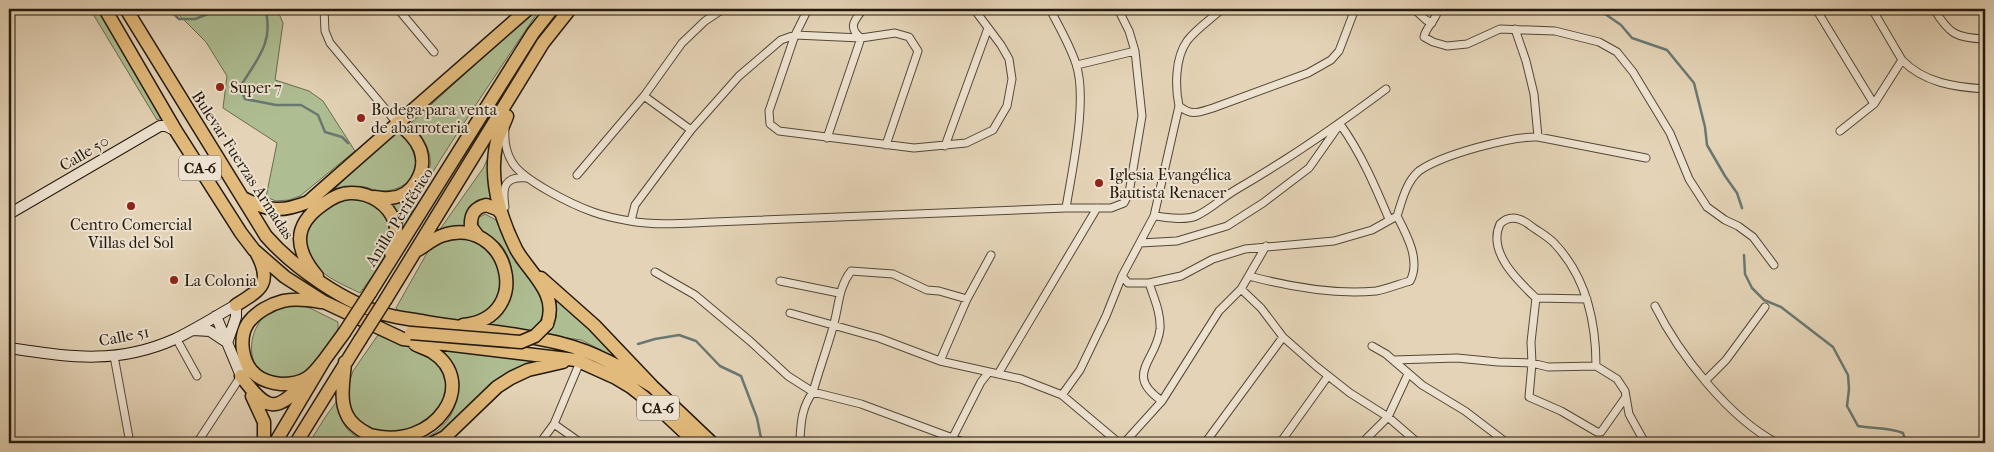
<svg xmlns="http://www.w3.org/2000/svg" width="1994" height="452" font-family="'IM FELL French Canon',serif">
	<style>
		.green { fill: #aebe92; stroke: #686c50 }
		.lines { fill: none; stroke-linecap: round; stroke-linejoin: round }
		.stream { stroke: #697871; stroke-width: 2.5 }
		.street-casing { stroke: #534837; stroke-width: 9 }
		.secondary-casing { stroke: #23190d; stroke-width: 12 }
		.highway-casing { stroke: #23190d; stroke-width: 15 }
		.street { stroke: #ede2d0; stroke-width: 7 }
		.secondary { stroke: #ede2d0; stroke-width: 10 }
		.highway { stroke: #e2ba7b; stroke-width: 12 }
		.highway-bridge-casing { stroke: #23190d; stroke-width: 15; stroke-linecap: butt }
		.highway-bridge { stroke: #e2ba7b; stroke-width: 12 }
		.poi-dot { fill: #8f2418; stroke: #ede2d0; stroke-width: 2 }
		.labels { text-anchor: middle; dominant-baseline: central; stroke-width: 4; stroke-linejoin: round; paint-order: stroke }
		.shield { fill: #ede2d0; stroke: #605548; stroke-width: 1 }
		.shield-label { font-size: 15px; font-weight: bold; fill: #23190d }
		.poi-label { font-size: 16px; fill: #23190d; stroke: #ede2d0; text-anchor: start }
		.street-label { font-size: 16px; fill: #23190d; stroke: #ede2d0 }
	</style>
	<rect width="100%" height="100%" fill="#e4d3b6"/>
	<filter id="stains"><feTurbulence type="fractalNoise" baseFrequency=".004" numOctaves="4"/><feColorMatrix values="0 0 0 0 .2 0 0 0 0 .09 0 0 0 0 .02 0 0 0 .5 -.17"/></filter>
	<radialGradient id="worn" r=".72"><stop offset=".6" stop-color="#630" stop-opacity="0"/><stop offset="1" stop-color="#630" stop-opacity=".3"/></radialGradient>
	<path class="green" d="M90,9H102L165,116L157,120Z
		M173,9H277L283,23L275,80L309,91L323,101L355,151L300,196L289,200L276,201L266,197L277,143L223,108L227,76L206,42Z
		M536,9H540C513,49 486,89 460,129C439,162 416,196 403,233L386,202C398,194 413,188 423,179C440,164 424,135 410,124Z
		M397,131C408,139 412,146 415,159C419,180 399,192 380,191C375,191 370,188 365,187C353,185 342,189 331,192Z
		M489,155L493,202C471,192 469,211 467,226L438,232L484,167Z
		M348,198C353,198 359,197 364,198C385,205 397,231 387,251C381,266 369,280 360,293C350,288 338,283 329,277C284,246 307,213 348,198Z
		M485,214L496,220L516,263L536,286L548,312L536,333L476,327C484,323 494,320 500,314C517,296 516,263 501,245C495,238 485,235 479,228L478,218Z
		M467,237L489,249L503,278C501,286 499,298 495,305C474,332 428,317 400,313L396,308L427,253L438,243Z
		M552,289L624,362L618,363L599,349L581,340L546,335C560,321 558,306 552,289Z
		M296,304L310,308L338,322V332L307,372L293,381L263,375C260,371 256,366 254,362C246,340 258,314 280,306C284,305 291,305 296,304Z
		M378,335C399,344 447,357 449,385C449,392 446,401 444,408L410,436L367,430L350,411L348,386L353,371Z
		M441,349L544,360L472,406L428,443H413C446,433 464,407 455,372C454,364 446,356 441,349Z
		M337,401C342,425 345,432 368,443H309L326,416Z"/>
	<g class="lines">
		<path class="stream" d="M169,9L179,19H195L221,9
			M265,9C275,41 256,61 240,87L245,99L276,105H301L318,115L325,132L342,137L348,143
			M1598,9L1621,25L1632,38L1667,50L1694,83L1705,127L1707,145L1725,176L1737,193L1742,208
			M1744,255L1745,274L1752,288L1764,300L1781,307L1833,347L1848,375L1849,389L1847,406L1858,426C1874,429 1889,427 1903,433L1906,443
			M638,344L655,339L679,335L696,341L720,366L741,376L757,418L762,443"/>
		<g class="street-casing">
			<path id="street" d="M324,9L325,31L330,43L397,123
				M398,9L434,52
				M808,9L795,35L769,111L770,124L779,131L914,148L966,143L993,130L1007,106L1012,79L1009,59L1001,45L974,9
				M1050,9C1059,27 1070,45 1076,64C1088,100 1072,170 1066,208
				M1222,9C1211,19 1196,29 1187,41C1175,58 1175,87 1179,106C1192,116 1197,113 1213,108L1308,73L1331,60L1339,51L1355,9
				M1414,9L1426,20L1432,23
				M1438,9C1437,20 1426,26 1424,37L1433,42L1447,46L1467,44L1500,29L1555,31L1599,42L1617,52L1633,72L1670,133L1689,179L1707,207L1725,220L1738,226L1753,237L1774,265
				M1816,9L1874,104
				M1872,9L1902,60C1924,83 1955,87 1985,89
				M1934,9C1949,34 1956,38 1985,39
				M1515,29L1526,61L1534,94L1538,137
				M1077,65L1135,51
				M644,96L691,130
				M505,129C504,141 506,152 512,162C522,180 573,205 593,212C604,216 618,219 630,221C658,226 687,223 714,222L1066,208H1111L1124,203L1129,193L1142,116L1135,51L1129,31L1118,9
				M1840,131L1874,104L1902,60
				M827,138L861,38C847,27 855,20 863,9
				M945,146L988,28
				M577,175L644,96L682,43L705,21L723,9
				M505,207C502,187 504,176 527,178
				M1154,216C1166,217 1184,221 1196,216C1210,210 1223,197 1237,189C1289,159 1338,125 1386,89
				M631,221L635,205L691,130L739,76L781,40L795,35L861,38L895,33L909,37L918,51L886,145
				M1140,243L1177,241L1227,226L1263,203L1309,168L1340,124C1361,153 1375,186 1389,219
				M655,272L695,295L750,341L788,376L813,392L861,404L966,443
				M1122,276L1128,283H1149L1181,276L1213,259L1245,249L1334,241L1372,230L1397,216C1402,201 1406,182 1419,171C1441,155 1511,136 1538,137L1646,158
				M1249,276C1290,287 1333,295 1376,291C1387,289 1399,284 1410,281C1421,261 1407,235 1397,216
				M780,281L839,293
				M1149,283C1154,298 1161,313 1160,329C1157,361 1123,374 1162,401
				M1241,289L1261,308L1283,337L1317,367L1350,393L1388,417L1418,443
				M1536,298L1531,342L1532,363L1529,397L1561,411L1597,432H1601L1625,398
				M1587,299L1536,298C1518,281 1487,252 1500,224C1510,214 1521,218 1531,226C1539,232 1549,237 1555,244C1586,277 1596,322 1596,366
				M1655,306C1679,354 1729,418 1777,443
				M790,313L879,338L940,361L1021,379L1062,395L1119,443
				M176,338L197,376
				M1372,346L1386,354L1422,385L1465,411L1507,443
				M114,356L130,443
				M1394,360L1457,358L1498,362L1532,363L1548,367L1596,366L1617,379L1625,391L1629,414L1645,443
				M940,361L967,299L991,255
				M998,374L1097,208
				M1706,380L1726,360L1765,307
				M1062,395L1080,370L1106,316L1122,276L1154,216L1179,106
				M554,424L581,443
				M800,439C801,421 802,407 813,392C819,370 827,349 833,327C839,307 838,288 851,271L893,274L927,290L939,291L967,299
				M197,443L241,376
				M540,443L554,424L580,362
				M950,443L981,382L989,372
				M1124,443L1162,401L1219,311L1241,289L1266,246
				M1205,443L1283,337
				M1280,443L1328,376
				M1362,443L1388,417L1408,374"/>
		</g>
		<g class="secondary-casing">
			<path id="secondary" d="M9,214L160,126H166L176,131
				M216,316L241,376
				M193,330L210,331L225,341
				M9,348C70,357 117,365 175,339C196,329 216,316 236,305V317L227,343"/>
		</g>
		<g class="highway-casing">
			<path id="highway" d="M105,9L176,131L241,233L254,250L285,277L324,302L403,339L576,360L616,378L631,387L664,413L696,443
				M126,9L266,236C294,268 346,304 388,315C399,318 410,319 421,321C468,330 517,332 563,344C595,352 624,369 652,386
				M507,116C504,125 499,133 497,141C488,178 500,217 516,249C529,273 559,293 547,324
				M374,197C379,197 384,199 390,198C413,197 428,170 420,149C415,137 407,130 397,123
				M243,198C269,211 280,213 308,202L528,9
				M478,236L471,227C470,215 474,208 486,205L497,209L501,213
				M418,250C426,245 433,239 441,236C507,212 537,318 463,325
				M317,276C295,250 292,226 322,205C330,199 339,193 350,193C369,192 389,204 395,223C398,232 394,244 391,253
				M541,278L594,325L652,386L712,443
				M370,293L533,33L552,9
				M386,299L543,43L570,9
				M321,302C309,300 295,298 283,301C271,304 256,312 248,323C238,338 242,364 256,375C263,381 272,383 281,384C290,384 299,383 307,378C314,374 320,365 325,359
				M236,305C260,290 273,284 257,254
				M345,362C344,379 339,400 347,415C351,424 362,431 370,435C436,452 480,382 432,352C427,349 420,347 415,344
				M241,376C268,412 276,414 306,380
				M252,396L264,422V443
				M275,443L325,359L344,333
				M296,443L360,340
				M433,443L445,437L497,387L511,378L528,370L563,362"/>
		</g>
		<use href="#street" class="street"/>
		<use href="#secondary" class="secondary"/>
		<use href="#highway" class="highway"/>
		<g class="highway-bridge-casing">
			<path id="highway-bridge" d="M344,333L370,293
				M411,333L521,342L535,336L547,324
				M360,340L386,299"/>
		</g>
		<use href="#highway-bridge" class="highway-bridge"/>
	</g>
	<g class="poi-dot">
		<circle cx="220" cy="87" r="5"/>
		<circle cx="361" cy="118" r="5"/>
		<circle cx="1099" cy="183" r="5"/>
		<circle cx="131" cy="206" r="5"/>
		<circle cx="174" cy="280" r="5"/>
	</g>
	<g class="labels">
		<g class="shield">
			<rect x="179" y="155.5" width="42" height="25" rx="4"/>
			<rect x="637" y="395.5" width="42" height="25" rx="4"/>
		</g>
		<g class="shield-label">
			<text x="200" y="168">CA-6</text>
			<text x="658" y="408">CA-6</text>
		</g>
		<g class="poi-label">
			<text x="230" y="87">Super 7</text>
			<text x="371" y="109">Bodega para venta<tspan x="371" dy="18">de abarroteria</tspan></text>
			<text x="1109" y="174">Iglesia Evangélica<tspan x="1109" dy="18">Bautista Renacer</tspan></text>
			<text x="131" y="224" text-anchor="middle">Centro Comercial<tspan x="131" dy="18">Villas del Sol</tspan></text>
			<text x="184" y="280">La Colonia</text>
		</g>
		<g class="street-label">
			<text transform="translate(84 153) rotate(-31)">Calle 50</text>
			<text transform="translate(243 165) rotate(57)">Bulevar Fuerzas Armadas</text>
			<text transform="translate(399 217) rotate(-58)">Anillo Periférico</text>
			<text transform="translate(124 336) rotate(-11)">Calle 51</text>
		</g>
	</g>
	<rect width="1994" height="452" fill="none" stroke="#e4d3b6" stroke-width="30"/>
	<rect x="10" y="10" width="1974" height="432" fill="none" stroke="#23190d" stroke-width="2.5"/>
	<rect x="15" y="15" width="1964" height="422" fill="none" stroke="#23190d"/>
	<rect width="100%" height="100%" filter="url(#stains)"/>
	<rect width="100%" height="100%" fill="url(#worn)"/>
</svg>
